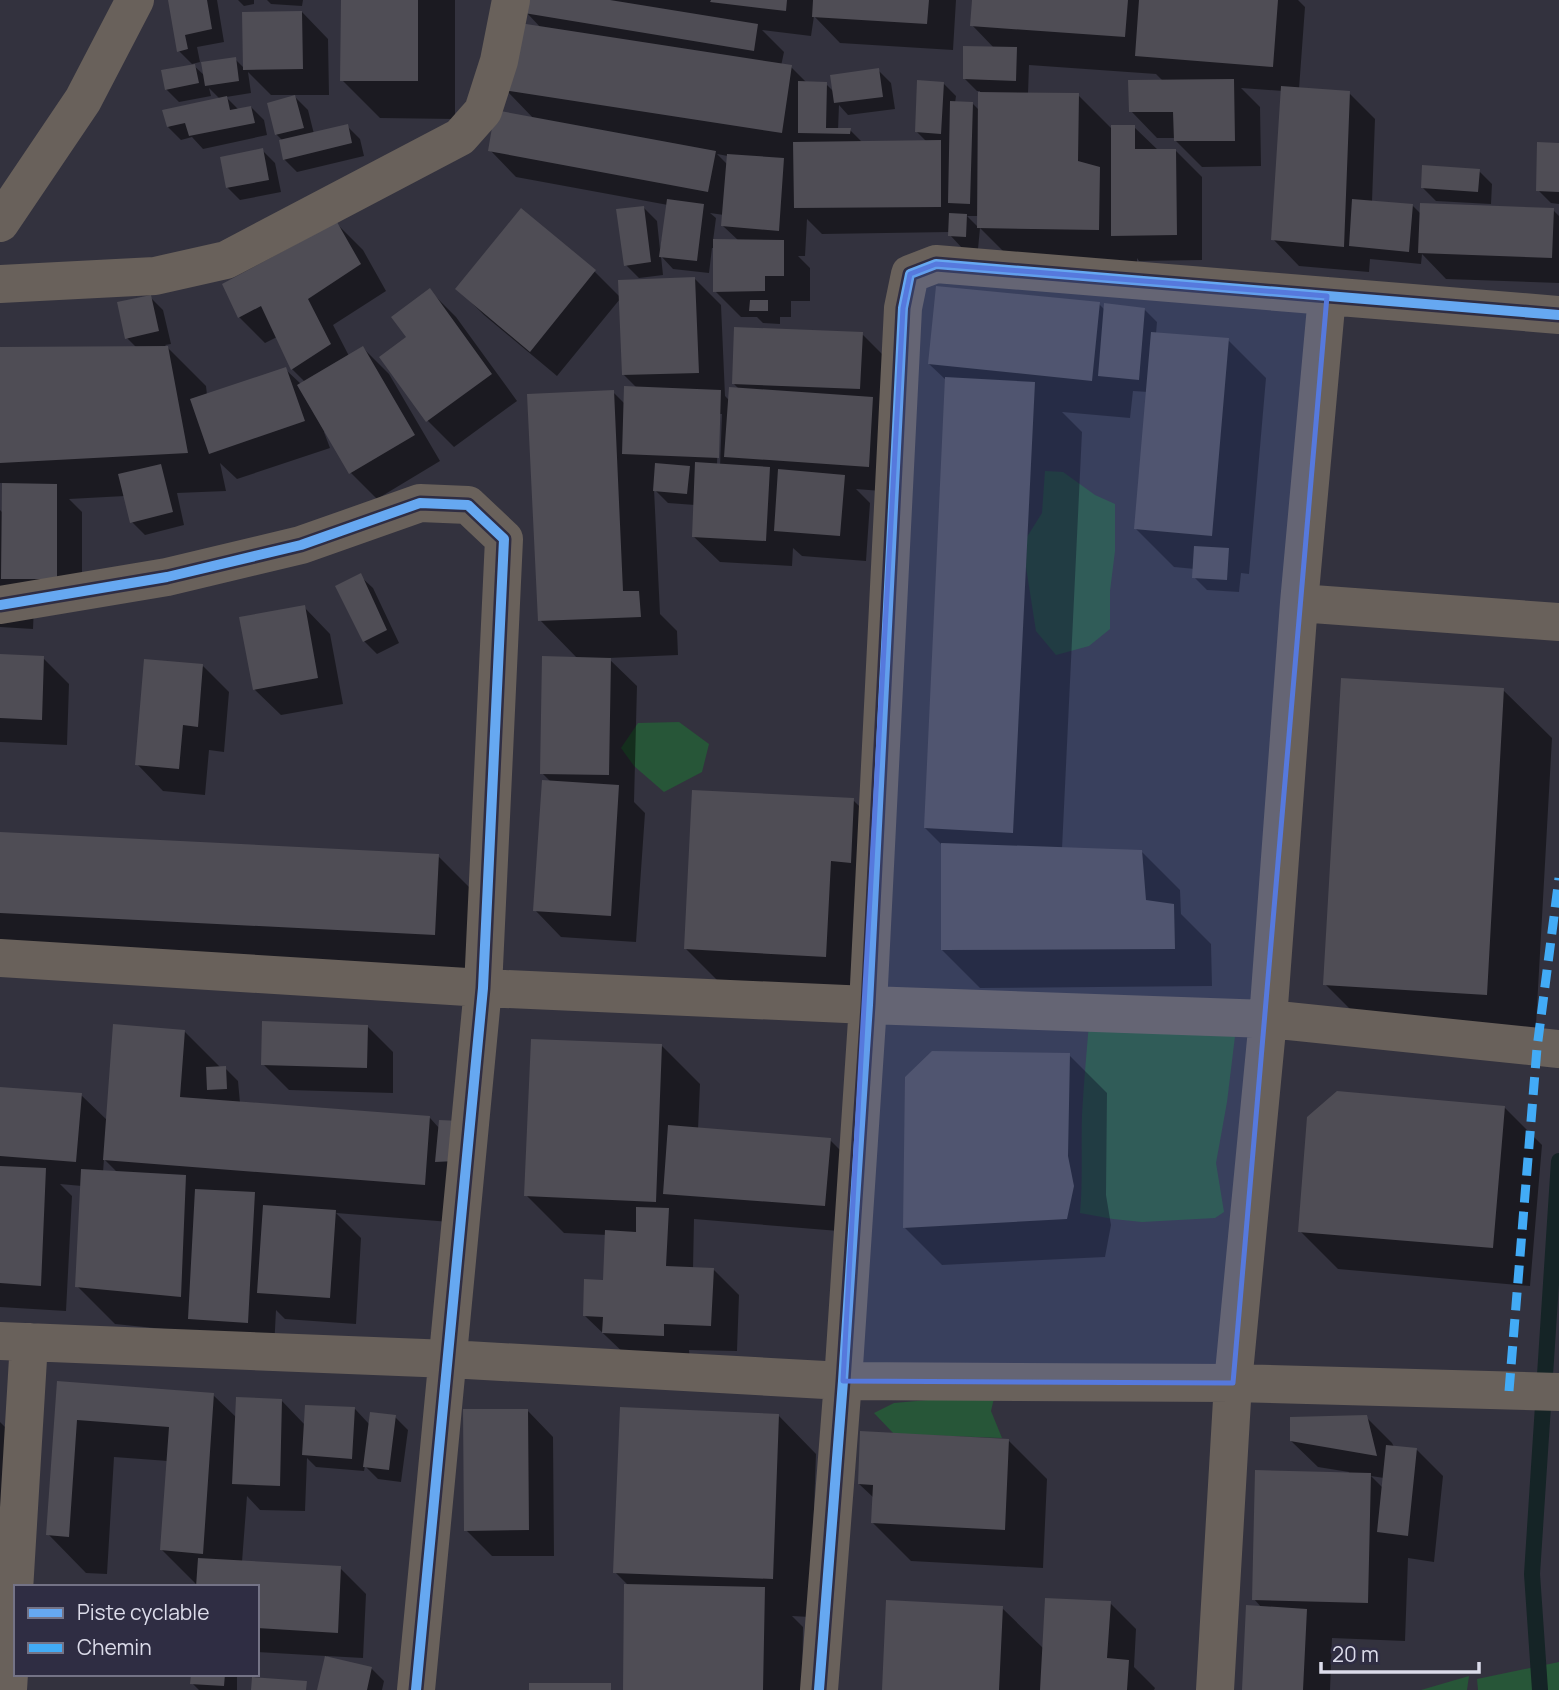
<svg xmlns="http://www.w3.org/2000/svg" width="1559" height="1690" font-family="Manrope,sans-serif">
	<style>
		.green { fill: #275638 }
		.shadow { fill: #0007; fill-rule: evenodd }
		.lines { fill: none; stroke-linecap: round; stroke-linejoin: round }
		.stream { stroke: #152426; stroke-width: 16 }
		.building { fill: #4f4d55 }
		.street { stroke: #69615b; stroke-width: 38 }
		.quiet { stroke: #42abf6; stroke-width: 9; stroke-dasharray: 18 9; stroke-linecap: butt }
		.cycleway-casing { stroke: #2f2d43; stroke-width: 15 }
		.cycleway { stroke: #66a8f1; stroke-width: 10 }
		.marked { fill: #5679dd; fill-opacity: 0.2; stroke: #5679dd; stroke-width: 5; stroke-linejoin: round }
	</style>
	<rect width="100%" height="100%" fill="#33323e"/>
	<path class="green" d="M1045,471L1063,472L1095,495L1115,504V551L1110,591V629L1089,646L1056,655L1036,631L1026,567L1027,537L1042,513Z
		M679,722L709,744L702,772L664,792L634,766L621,748L638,723Z
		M1090,1012L1236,1028L1227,1102L1216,1163L1224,1212L1215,1218L1142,1222L1113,1219L1080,1213C1083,1181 1081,1148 1082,1115C1084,1081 1087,1047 1090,1012Z
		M995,1394L991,1411L1002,1438L894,1434L874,1413L894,1403Z
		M1559,1662V1690H1478L1477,1679Z
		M1469,1676L1467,1690H1421Z"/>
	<path class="shadow" d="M170,0H217L224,42L197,47L200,62L192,64L205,76L235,59L245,69L302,12L328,39L329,95H271L248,72L251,93L226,97L239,110L251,107L264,120L267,135L203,149L192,137L181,140L168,127L220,99L209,88L211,96L179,102L166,89L194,66L179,51Z
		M238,0H254V4L244,6Z
		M267,0H303L302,6L271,4Z
		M342,0H455V119L380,118L342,80Z
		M528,0H956L953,50L840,43L814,16L811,36L762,30L784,52L781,66L791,67L807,83L826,84L834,92L878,70L891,83L895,109L848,115L839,105L838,130H850L863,143L927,142L917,132L943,83L956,96L955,103H972L980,111V91H977L964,78L995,49L972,25L974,0H1298L1305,7L1299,89L1349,93L1375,119L1372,202L1412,205L1421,214L1553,210L1559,216V283L1446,279L1422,254L1421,264L1370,259L1369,272L1299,266L1273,239L1283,91L1241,88L1260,107L1261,166L1202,167L1176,141V138H1157L1131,111L1163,81L1156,74L1029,65L1028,94L1078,95L1113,130L1134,127L1159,151H1176L1202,177V260L1139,261L1137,258V267L1017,265L980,228L978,249L962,248L950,235V232L822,234L807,219L805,256H798L810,268V301H791V317H780V324L763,323L757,317H741L715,291V248H712L709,273L673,269L661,256L663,275L639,278L626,265L644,208L657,221L660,250L668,205L516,177L490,150L535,120L505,89L542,29L526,12ZM717,154L728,156V165ZM710,213L724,215L723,226L739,241H713L716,218ZM967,216H979V228Z
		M295,97L308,110L314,134L347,126L360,139L364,156L297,172L284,159L283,141L276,134Z
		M1559,144V204L1551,203L1538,190Z
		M262,150L275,163L281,192L240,200L227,187Z
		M1479,171L1492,184L1491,204L1436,201L1423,188Z
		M522,210L595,272L620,297L695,279L721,305L725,396L730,401L739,389L734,384L862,334L888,360L894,492L856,489L870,503L866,561L802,556L793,548L792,566L720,562L693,536L695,505L668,503L654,489L660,614L677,631L678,655L608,658L637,686L634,802L645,813L636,942L561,937L535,910L551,782L542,773L578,659L540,620L613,392L626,405L637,388L623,374L620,299L557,376L484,315L458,289ZM718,414H722L720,467H717Z
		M337,224L363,250L386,291L333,325L349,356L363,348L389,374L440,461L377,499L351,473L326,431L324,432L330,448L237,479L220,463L226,491L177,493L184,525L145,535L132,522L125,496L69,499L82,512V604L34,605L33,629L0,627V510L3,513V483H0V349L137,348L127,338L150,297L163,310L171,344L165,345L206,386L207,395L285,369L301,384L305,382L292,369L277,337L265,343L239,317Z
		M430,291L456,317L517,401L454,447L428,421L409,338Z
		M1099,304L1105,310L1144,309L1157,322L1156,334L1228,340L1266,378L1249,574L1241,573L1239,592L1207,590L1194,577L1195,569L1174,567L1136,529L1148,392L1133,391L1130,418L1062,412L1082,432L1062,849L1142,852L1180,890L1181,914L1211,944L1212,986L980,988L942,950V845L925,828L947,381L929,364Z
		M360,576L373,588L399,643L377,654L364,641Z
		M304,607L330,634L343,704L281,715L254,689Z
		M0,656L43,658L69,684L67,745L0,742Z
		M203,666L229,692L224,752L209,750L205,795L163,791L137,764Z
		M1503,690L1552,738L1535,1043L1374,1033L1325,984Z
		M853,800L891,838L864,995L724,987L686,949Z
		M0,834L438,856L487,905L483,982L0,958Z
		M367,1026L393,1052V1093L289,1090L263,1064Z
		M184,1031L221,1068H225L238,1081L240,1103L430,1118L440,1129L463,1223L336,1213L361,1238L356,1324L285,1319L276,1310L274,1349L203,1333L115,1324L77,1286L82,1186L60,1184L72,1196L66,1311L0,1307V1088L81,1095L108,1121ZM104,1159L118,1173L103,1172Z
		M662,1046L700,1084L698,1130L830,1140L856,1166L851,1232L694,1219L693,1269H713L739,1295L737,1351L689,1350L690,1361L630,1359L585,1316L605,1282L607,1235L564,1233L526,1195Z
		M1069,1055L1107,1093L1106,1195L1111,1225L1105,1257L942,1265L904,1227Z
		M1504,1107L1542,1145L1530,1286L1338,1269L1300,1231Z
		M59,1383L213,1395L237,1418L281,1400L305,1425L355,1409L370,1425L395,1417L408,1430L401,1482L378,1479L365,1466L364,1471L316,1467L307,1458L305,1511L260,1510L247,1496L242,1562L340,1568L366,1594L363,1658L327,1656L326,1658L371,1668L384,1681L382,1690H319L326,1656L257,1652V1587L198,1586L161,1549L168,1461L114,1457L107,1574L86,1573L48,1534Z
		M527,1410L553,1437L554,1556H492L466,1530Z
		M778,1415L816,1454L810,1617L792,1616L803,1627L802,1690H625L629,1586L615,1572Z
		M1366,1417L1392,1443L1394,1447L1417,1450L1443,1476L1434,1562L1408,1558L1405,1641L1332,1638L1330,1690H1243L1262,1608L1254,1599L1348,1474L1349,1472L1318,1467L1291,1441ZM1371,1476L1384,1478L1383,1488Z
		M0,1422L24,1446L0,1690Z
		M1009,1441L1047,1479L1043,1568L911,1561L873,1523L874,1498L859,1484Z
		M1110,1603L1136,1629L1134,1667L1155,1688L1154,1690H884L1002,1608L1044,1649Z
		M193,1674H237V1690H199L192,1683Z"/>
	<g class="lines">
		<path class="stream" d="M1540,1690L1532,1574L1559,1161"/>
	</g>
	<path class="building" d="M168,0H207L212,29L185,35L188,49L177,52Z
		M341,0H418V81H340Z
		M526,0H610L758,24L754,51L524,13Z
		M711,0H787L786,11L710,2Z
		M813,0H929L927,24L812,17Z
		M972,0H1128L1125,37L970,26Z
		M1139,0H1278L1273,67L1135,56Z
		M302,11L303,69L243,70L242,12Z
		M513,22L792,65L782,133L503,90Z
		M963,46L1017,47L1016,81L963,79Z
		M236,57L239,81L205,86L201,62Z
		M195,64L199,83L165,90L161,70Z
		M879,68L883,97L834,103L830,75Z
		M1234,79L1235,141H1174L1173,112H1129L1128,80Z
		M917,80L944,82L941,134L915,132Z
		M798,81L827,82L826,128H851L850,134L798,133Z
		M1281,86L1350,91L1344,247L1271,240Z
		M978,92L1079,93L1078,161L1100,167L1099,230L977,228Z
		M295,95L304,128L275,135L267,103Z
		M227,96L230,110L251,106L255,123L189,136L185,123L167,127L162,110Z
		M950,101L973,102L970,204L948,203Z
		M495,110L716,151L708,192L488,151Z
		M348,124L352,143L283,160L279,140Z
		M1111,125H1135V149H1176L1177,235L1111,236Z
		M941,140V207L794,208L793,142Z
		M1537,142L1559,143V192L1536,191Z
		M263,148L269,180L226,188L220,157Z
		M727,154L784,158L779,231L721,226Z
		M1422,165L1480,169L1478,192L1421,188Z
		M667,199L704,204L697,261L659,257Z
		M1352,199L1413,204L1409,252L1349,246Z
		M1420,203L1554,208L1552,258L1418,253Z
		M644,206L651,262L624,266L616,209Z
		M521,208L596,270L530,352L455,289Z
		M949,213L967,214L966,237L948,236Z
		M337,222L361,264L308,299L331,344L291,370L261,306L238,318L222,284Z
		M713,239L784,240V276H765V291L713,292Z
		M695,277L699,373L622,375L618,280Z
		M936,286L1100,302L1092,381L928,364Z
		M430,288L492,374L426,422L379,357L406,337L391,317Z
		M151,295L159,331L125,339L117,302Z
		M750,300H768V311H749Z
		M1104,303L1145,308L1139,380L1098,376Z
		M734,327L863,332L860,389L732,384Z
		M1151,332L1229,338L1212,536L1134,529Z
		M168,346L188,453L0,463V347Z
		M363,346L415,435L349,474L297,385Z
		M286,367L305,421L209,454L190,399Z
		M945,377L1035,382L1013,833L924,828Z
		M624,386L721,390L719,458L622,454Z
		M729,387L873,397L869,467L724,457Z
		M614,390L623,591H639L641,617L538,621L527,394Z
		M695,462L770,467L766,541L692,537Z
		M655,463L690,466L687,494L653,491Z
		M161,464L173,512L130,523L118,474Z
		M778,469L845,475L840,536L774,531Z
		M2,483L57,484V579H1Z
		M1194,546L1229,548L1227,580L1192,578Z
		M361,573L387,630L363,642L335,586Z
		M305,605L318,678L253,690L239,617Z
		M0,654L44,656L42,720L0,718Z
		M542,656L611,658L609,775L540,774Z
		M144,659L203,664L198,727L183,725L179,769L135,765Z
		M1341,678L1504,688L1487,995L1323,985Z
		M542,780L619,785L611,916L533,911Z
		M692,790L854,798L851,863L831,861L826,957L684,949Z
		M0,832L439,854L435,935L0,913Z
		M941,843L1142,850L1146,900L1174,904L1175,949L941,950Z
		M262,1021L368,1025L367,1068L261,1065Z
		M113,1024L185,1030L180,1097L430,1116L425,1185L103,1160Z
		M531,1039L662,1044L656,1202L524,1196Z
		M932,1051L1070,1053L1068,1156L1074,1186L1067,1219L903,1228L905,1077Z
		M226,1066L227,1089L207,1090L206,1067Z
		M0,1087L82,1093L76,1162L0,1156Z
		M1337,1091L1505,1106L1493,1248L1298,1232L1307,1117Z
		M439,1120L461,1121L456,1161L435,1162Z
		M668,1125L831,1138L825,1206L663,1194Z
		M0,1166L46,1168L41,1286L0,1283Z
		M81,1169L186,1175L181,1297L75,1287Z
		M195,1189L255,1192L248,1323L188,1319Z
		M263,1205L336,1210L330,1298L257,1293Z
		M636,1207L669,1208L666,1266L714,1268L711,1326L664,1324V1336L602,1333L603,1317L583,1316L584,1279L603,1280L605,1230L636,1232Z
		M57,1381L214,1393L203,1554L160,1550L169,1427L77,1420L69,1537L46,1535Z
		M236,1397L282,1399L280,1486L232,1484Z
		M305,1405L355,1407L352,1459L302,1455Z
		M620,1407L779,1414L773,1579L613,1573Z
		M463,1409H528L529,1530L464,1531Z
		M370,1412L396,1415L389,1470L363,1467Z
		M1367,1415L1377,1456L1290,1441V1417Z
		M860,1431L1009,1439L1005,1530L871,1523L873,1485L858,1484Z
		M1386,1445L1417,1448L1408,1536L1377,1532Z
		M1255,1470L1371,1473L1368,1603L1252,1600Z
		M198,1558L341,1566L338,1633L257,1628V1587H196Z
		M624,1584L765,1587L763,1690H623Z
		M1045,1598L1111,1601L1107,1658L1129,1660L1127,1690H1040Z
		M886,1600L1003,1606L999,1690H882Z
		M1246,1605L1307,1609L1303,1690H1242Z
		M325,1656L372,1667L367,1690H317Z
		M191,1674H225L224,1686L190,1684Z
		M252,1677L307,1681L306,1690H251Z
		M529,1683H611V1690H529Z"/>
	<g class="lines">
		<path class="street" d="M0,223L83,100L135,0
			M0,284L155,276L226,260L460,137L483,111L499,61L511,0
			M1299,603L1559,622
			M0,605L167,577L301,545L420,503L468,505L504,539L483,988L416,1690
			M0,958L483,988L868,1005L1268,1019L1559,1049
			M0,1341L449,1359L843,1381L1233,1383L1559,1392
			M8,1690L29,1342
			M819,1690L843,1381L868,1005L903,308L910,274L936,264L1559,315
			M1215,1690L1233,1383L1268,1019L1299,603L1327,296"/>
		<path class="quiet" d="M1509,1391L1537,1048L1559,878"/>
		<g class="cycleway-casing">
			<path id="cycleway" d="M0,605L167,577L301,545L420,503L468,505L504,539L483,988L416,1690
				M819,1690L843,1381L868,1005L903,308L910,274L936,264L1559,315"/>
		</g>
		<use href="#cycleway" class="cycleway"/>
	</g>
	<path class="marked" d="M936,264L1327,296L1233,1383L843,1381L903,308L910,274Z"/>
	<rect x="14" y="1585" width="245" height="91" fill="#2f2d43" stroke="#747386" stroke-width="2"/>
	<rect x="28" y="1608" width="35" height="10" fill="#66a8f1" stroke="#747386" stroke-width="2"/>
	<text x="77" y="1620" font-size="21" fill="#dcdcea">Piste cyclable</text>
	<rect x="28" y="1643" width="35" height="10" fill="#42abf6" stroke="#747386" stroke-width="2"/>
	<text x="77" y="1655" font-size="21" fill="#dcdcea">Chemin</text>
	<path d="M1321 1662v10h158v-10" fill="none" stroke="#dcdcea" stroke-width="3.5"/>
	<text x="1332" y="1662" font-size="21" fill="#dcdcea" stroke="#2f2d43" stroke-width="5" paint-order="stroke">20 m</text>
</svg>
